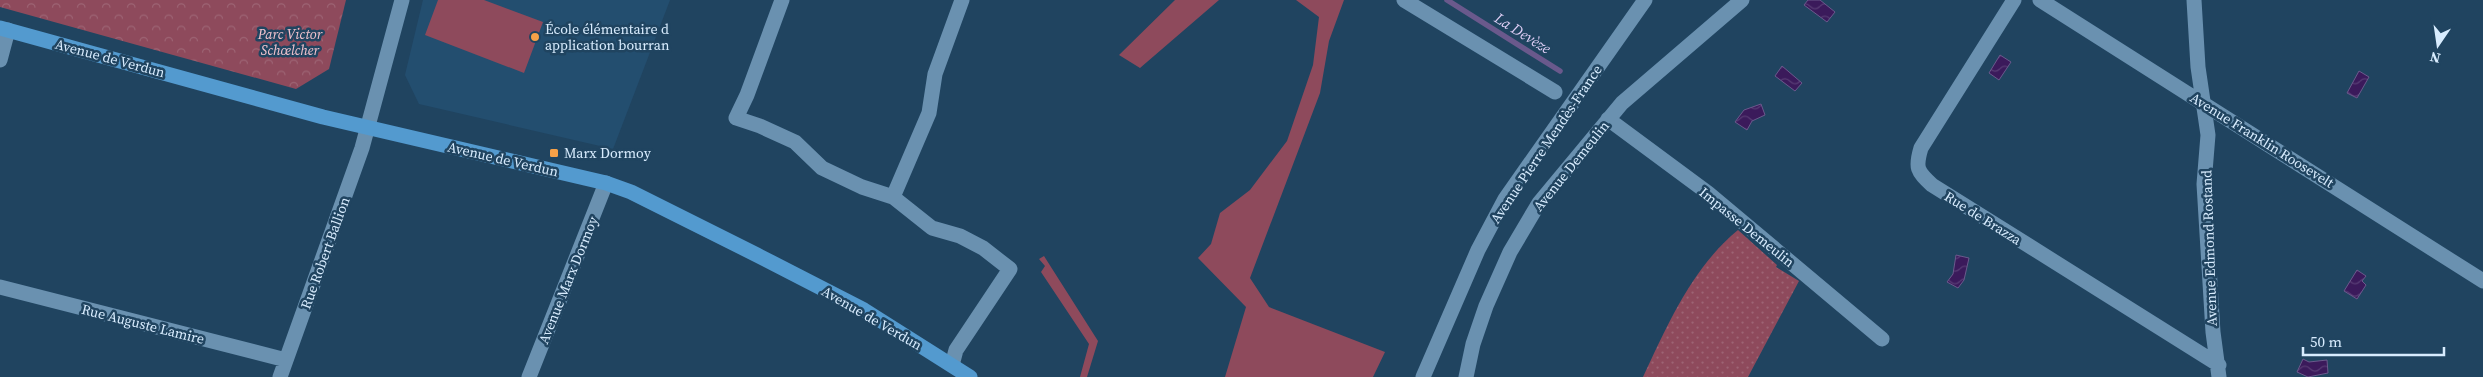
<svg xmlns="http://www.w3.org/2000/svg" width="2483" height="377" font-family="'Source Serif 4',serif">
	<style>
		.built { fill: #234e6f }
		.grass { fill: #8e4a5c }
		.park { fill: url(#park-crowns) }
		.garden { fill: url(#garden-dots) }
		.water { fill: url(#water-waves); stroke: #6a598c }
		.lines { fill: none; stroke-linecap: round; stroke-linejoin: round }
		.stream { stroke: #6a598c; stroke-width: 5.5 }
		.minor { stroke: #6a91b0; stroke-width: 15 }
		.major { stroke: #539acf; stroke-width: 15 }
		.poi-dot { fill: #f7a148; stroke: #204460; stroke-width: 2 }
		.labels { text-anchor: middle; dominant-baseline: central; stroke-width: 5; stroke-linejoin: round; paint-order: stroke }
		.poi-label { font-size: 14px; fill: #d8ecfe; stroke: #204460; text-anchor: start }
		.park-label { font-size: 14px; font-style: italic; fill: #f4c4ce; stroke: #204460 }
		.street-label { font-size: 14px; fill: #d8ecfe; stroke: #204460 }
		.water-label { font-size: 15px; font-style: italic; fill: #decef5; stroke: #204460 }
	</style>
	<defs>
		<pattern id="park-crowns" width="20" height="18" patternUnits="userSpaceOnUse" patternTransform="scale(1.25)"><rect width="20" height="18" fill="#8e4a5c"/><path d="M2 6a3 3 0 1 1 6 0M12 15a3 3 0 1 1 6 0" fill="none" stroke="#9d6474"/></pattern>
		<pattern id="garden-dots" width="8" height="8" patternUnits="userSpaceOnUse" patternTransform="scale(1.25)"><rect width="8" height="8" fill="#8e4a5c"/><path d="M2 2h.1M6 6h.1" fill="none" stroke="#9d6474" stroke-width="1.8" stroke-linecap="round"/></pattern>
		<pattern id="water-waves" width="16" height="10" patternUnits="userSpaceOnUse" patternTransform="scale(1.25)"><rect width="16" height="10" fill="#3b1a5b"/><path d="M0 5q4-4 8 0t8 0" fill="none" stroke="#573b74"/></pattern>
	</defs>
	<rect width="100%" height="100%" fill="#204460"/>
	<path class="built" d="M423,0H670L613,149L419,104L405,75Z"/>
	<path class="grass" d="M438,0H484L543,22L524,73L425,35Z
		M1175,0H1219L1140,68L1119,55Z
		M1296,0H1344L1329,41L1320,93L1250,278L1269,307L1385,352L1373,377H1225L1246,307L1198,258L1211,244L1220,213L1250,190L1287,141L1313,65L1319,17Z
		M1044,256L1098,341L1087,377H1080L1089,344L1041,272L1045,266L1039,259Z"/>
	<path class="park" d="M0,0H346L329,69L296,89L0,7Z"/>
	<path class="garden" d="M1738,230L1777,265L1776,267L1799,281L1748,377H1643C1668,324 1692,268 1738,230Z"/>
	<path class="water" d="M1808,0H1820L1835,12L1827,22L1804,5Z
		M2000,55L2011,62L1999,80L1989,73Z
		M1782,66L1802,83L1795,91L1775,76Z
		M2359,71L2369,77L2357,98L2347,93Z
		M1761,104L1765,115L1752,121L1747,130L1735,122L1744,110Z
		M1956,255L1969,258L1964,280L1958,288L1947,282L1953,274Z
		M2357,270L2366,276L2362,281L2366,285L2357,299L2344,291Z
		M2303,359L2309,362L2327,360L2328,373L2308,377L2297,372Z"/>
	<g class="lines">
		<path class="stream" d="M1447,0L1560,71"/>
		<path class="minor" d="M782,0L747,95L736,118L760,126L795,142L822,168L862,187L893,197L932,228L960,236L983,248L1010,269L956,350L952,365
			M1404,0L1555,92
			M2014,0L1921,148C1915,168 1917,171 1932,185L2219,365
			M2040,0L2483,281
			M2194,0L2198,67L2208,135L2204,184L2213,332L2219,377
			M0,60L8,30
			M1608,119L1708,193L1882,339
			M893,197L929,113L935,74L962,0
			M0,287L286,360
			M280,377L362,148L402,0
			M529,377L606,183
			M1423,377L1478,250L1505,199L1645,0
			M1466,377L1473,344L1486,306L1510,252L1539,203L1622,103L1742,0"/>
		<path class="major" d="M0,28L323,117L606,183L631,192L757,255L864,310L970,377"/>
	</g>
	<g class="poi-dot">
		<circle cx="535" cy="37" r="5"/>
		<rect x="549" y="148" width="10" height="10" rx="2.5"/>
	</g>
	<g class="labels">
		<g class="poi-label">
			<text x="545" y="29">École élémentaire d<tspan x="545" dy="16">application bourran</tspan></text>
			<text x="564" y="153">Marx Dormoy</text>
		</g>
		<g class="park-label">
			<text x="290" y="34">Parc Victor<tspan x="290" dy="16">Schœlcher</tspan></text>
		</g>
		<g class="street-label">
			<text transform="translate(110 58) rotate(15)">Avenue de Verdun</text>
			<text transform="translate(2262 140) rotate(32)">Avenue Franklin Roosevelt</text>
			<text transform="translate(1546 144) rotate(-56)">Avenue Pierre Mendès-France</text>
			<text transform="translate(503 159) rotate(13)">Avenue de Verdun</text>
			<text transform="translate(1571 166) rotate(-51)">Avenue Demeulin</text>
			<text transform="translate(1983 218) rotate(32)">Rue de Brazza</text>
			<text transform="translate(1747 227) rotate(39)">Impasse Demeulin</text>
			<text transform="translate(2209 248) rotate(-92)">Avenue Edmond Rostand</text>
			<text transform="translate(325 253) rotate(-70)">Rue Robert Ballion</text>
			<text transform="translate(568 280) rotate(-68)">Avenue Marx Dormoy</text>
			<text transform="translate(872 318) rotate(30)">Avenue de Verdun</text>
			<text transform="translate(143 324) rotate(14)">Rue Auguste Lamire</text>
		</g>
		<g class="water-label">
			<text transform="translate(1523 33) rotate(32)">La Devèze</text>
		</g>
	</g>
	<g transform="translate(2438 45) rotate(193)" stroke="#204460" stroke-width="4" paint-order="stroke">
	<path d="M0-4L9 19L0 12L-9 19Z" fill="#d8ecfe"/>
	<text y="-8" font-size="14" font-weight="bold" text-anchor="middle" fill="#d8ecfe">N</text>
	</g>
	<path d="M2303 347v8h141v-8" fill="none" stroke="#d8ecfe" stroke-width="2.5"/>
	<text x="2310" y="347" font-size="15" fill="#d8ecfe" stroke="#204460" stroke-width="4" paint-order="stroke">50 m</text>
</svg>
